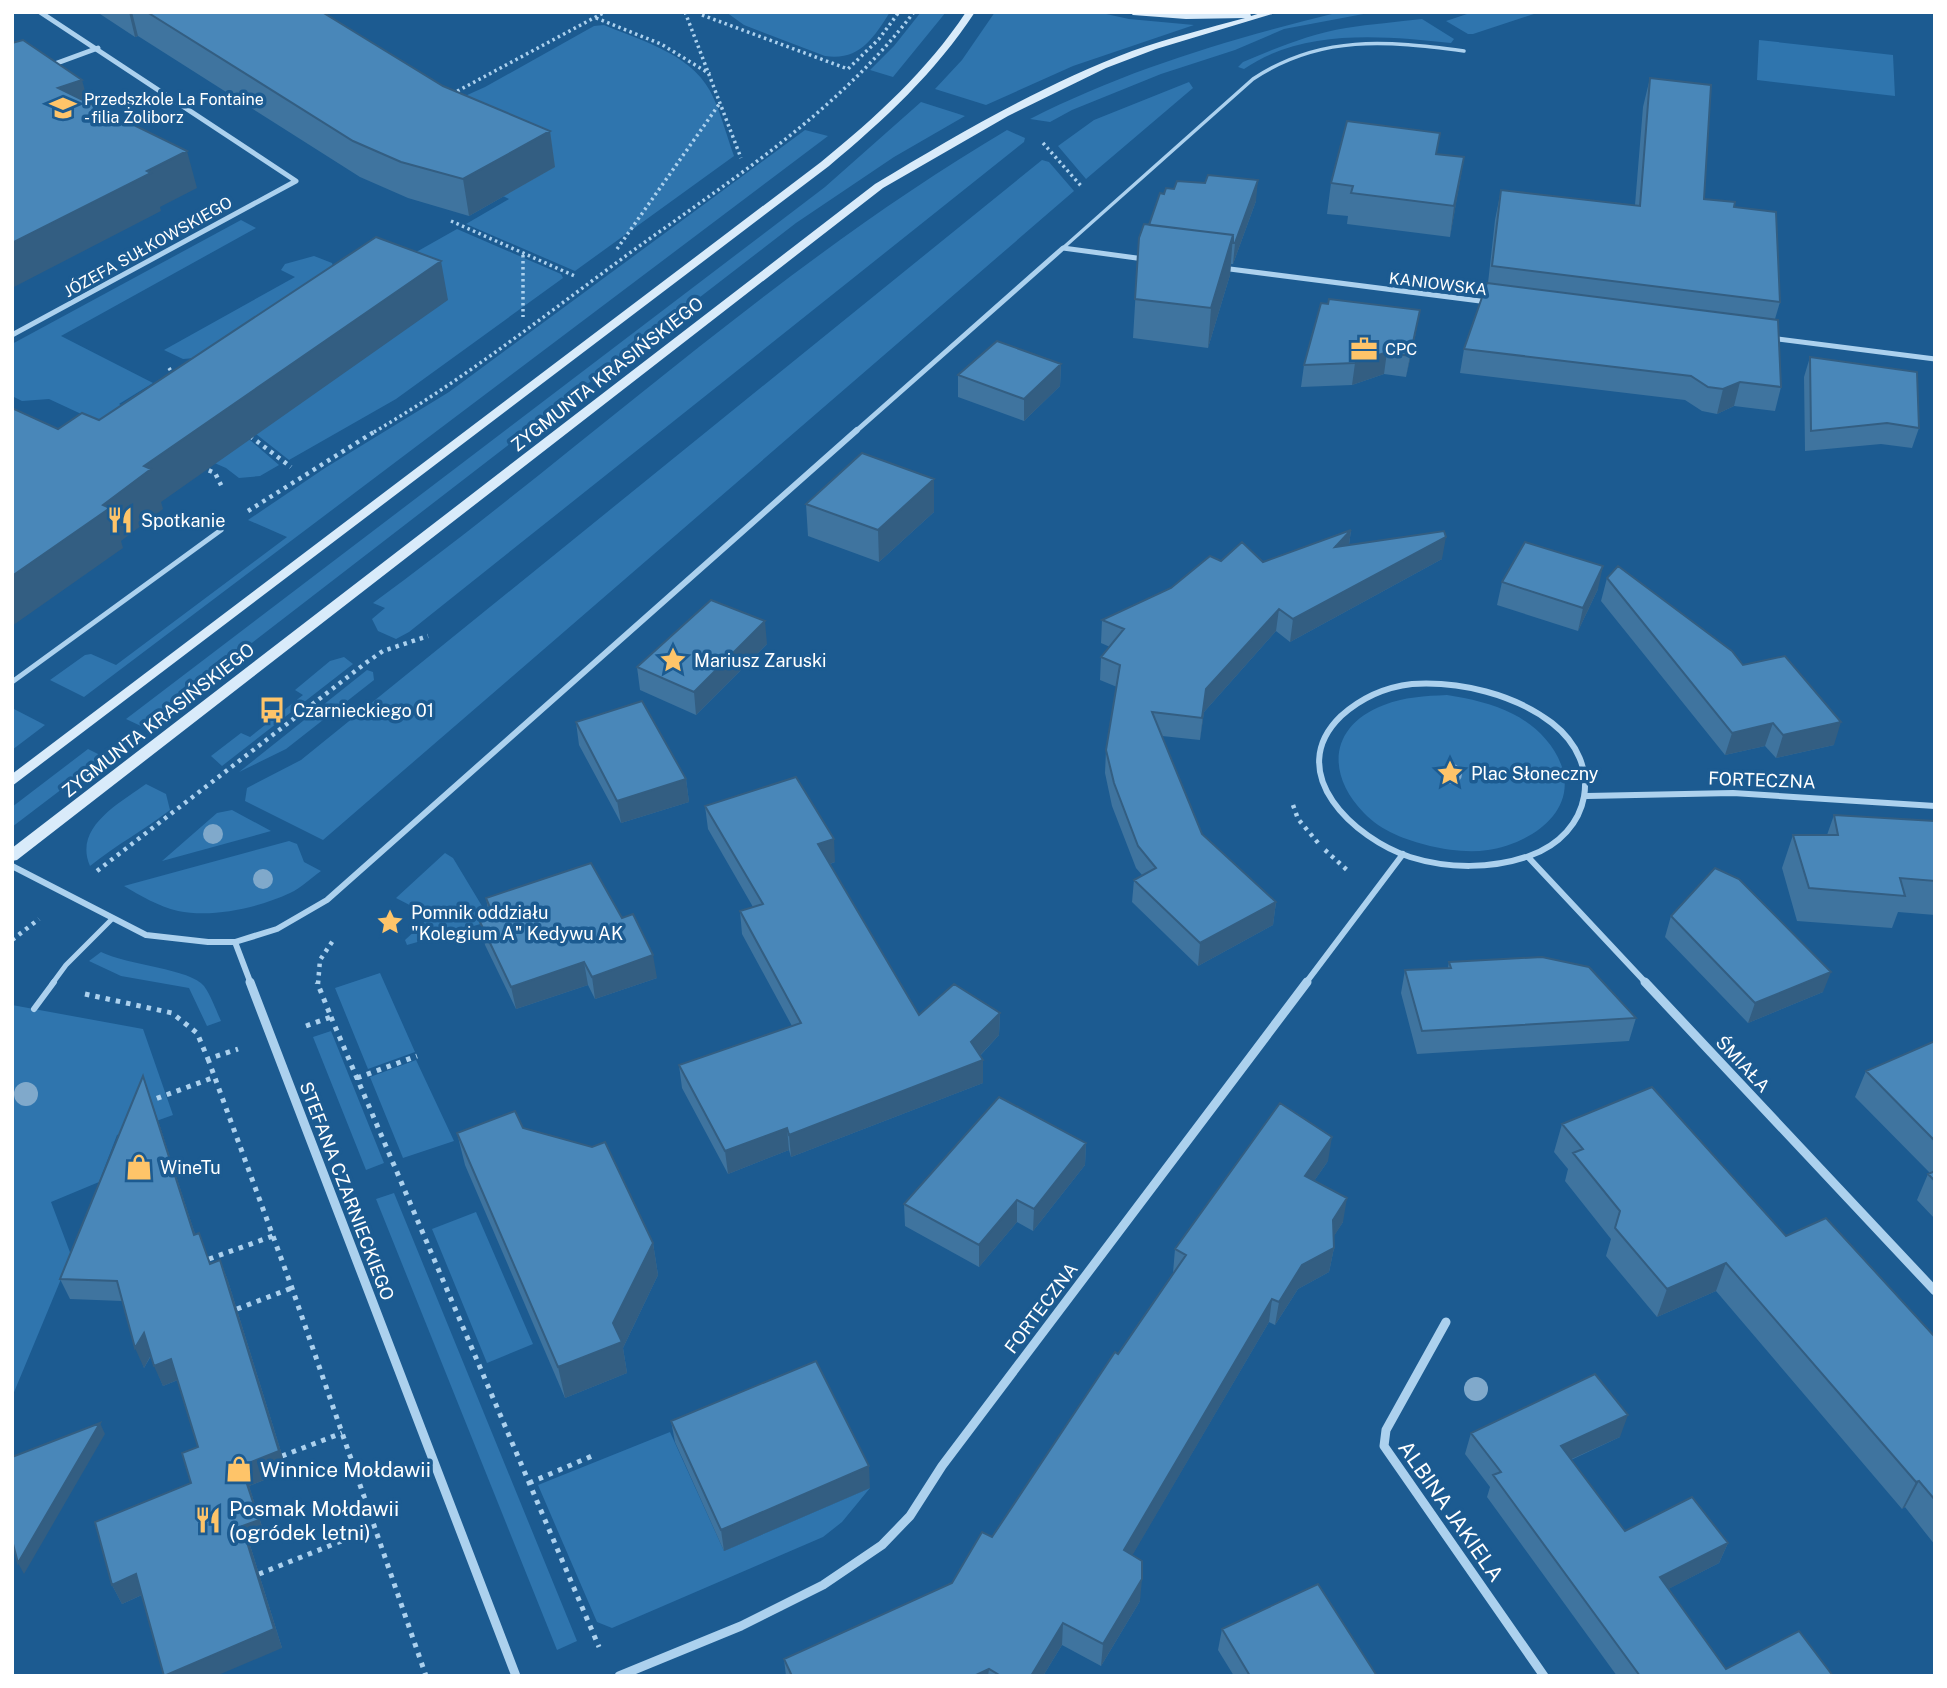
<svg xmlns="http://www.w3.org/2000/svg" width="1947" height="1688" font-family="'Public Sans',sans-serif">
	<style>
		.green { fill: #2f75ae }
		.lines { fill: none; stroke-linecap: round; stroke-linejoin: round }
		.path-far2 { stroke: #acd1ee; stroke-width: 3.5; stroke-dasharray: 2.5 3.5; stroke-linecap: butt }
		.path-far1 { stroke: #acd1ee; stroke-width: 4.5; stroke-dasharray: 3.5 5; stroke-linecap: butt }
		.path { stroke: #acd1ee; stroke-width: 5; stroke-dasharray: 4.5 6; stroke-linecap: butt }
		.service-far2 { stroke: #acd1ee; stroke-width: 3.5 }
		.service-far1 { stroke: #acd1ee; stroke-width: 5 }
		.service { stroke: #acd1ee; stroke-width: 6 }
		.minor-far2 { stroke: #acd1ee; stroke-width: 5 }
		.minor-far1 { stroke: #acd1ee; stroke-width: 6 }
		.minor { stroke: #acd1ee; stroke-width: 9 }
		.secondary { fill: #d9ebfa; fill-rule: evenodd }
		.tree { fill: #80a9cb }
		.wall { fill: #3f749f }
		.shaded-wall { fill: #335e82 }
		.building { fill: #4987b9; stroke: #335e82; stroke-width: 2 }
		.labels { text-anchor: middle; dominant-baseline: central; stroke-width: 7; stroke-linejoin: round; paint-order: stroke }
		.far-poi-label { font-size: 16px; fill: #fff; stroke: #1c5b91; text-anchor: start }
		.far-street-label { font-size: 16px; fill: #fff; stroke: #1c5b91 }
		.street-label { font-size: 18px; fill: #fff; stroke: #1c5b91 }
		.poi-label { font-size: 18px; fill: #fff; stroke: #1c5b91; text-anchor: start }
		.near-poi-label { font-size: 21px; fill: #fff; stroke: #1c5b91; text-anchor: start }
		.near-street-label { font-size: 21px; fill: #fff; stroke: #1c5b91 }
	</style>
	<rect width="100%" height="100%" fill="#1c5b91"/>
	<path class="green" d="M726,12H890C873,39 859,61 825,56L744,25Z
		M921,12H946L893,77L870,70L894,46Z
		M995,12H1097L1129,19L1194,25L1073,66L986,105L935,89L962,60Z
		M1340,12H1374L1284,29L1235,50L1161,74L1072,110L1050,122L1030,119C1128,69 1233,38 1340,12Z
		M1473,12H1540L1473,34H1468L1446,21Z
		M1422,19L1454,39L1451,43C1384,36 1303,28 1244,69L1238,67L1243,62C1276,48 1310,34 1346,28C1371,24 1397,22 1422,19Z
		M604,25C644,42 696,55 714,99C722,117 727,137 734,156L575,271L466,224L509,199L499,194L445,105L485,87L594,26Z
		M1759,40L1893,55L1895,96L1757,80Z
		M1189,82L1193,88L1086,179L1058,146L1094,120Z
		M921,102L965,116L894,157L796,223L143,727L126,719L825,187Z
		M805,130L828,136L84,697L50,680L85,655L91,654L116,665L287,537L248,520L325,468L449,392Z
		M1007,130L1025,138L1024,142L409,632L396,639L378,631L372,619L385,608L373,603C586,447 780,264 1007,130Z
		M1042,160L1049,162L1074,191L323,840L245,801L247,788L301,760Z
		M241,220L256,228L61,336L153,383L119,404L142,417L105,425L49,399L22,401L12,396V344Z
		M457,229L561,274L563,278L396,399L289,460L256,434L379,273Z
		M314,256L332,263L334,269L195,358L183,359L164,350L295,277L281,270L285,264Z
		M209,424L250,440L279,465L260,476L239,478L226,468L159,439Z
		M344,657L353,664L222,766L211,756L241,733L250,737L303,695L295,690L330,661Z
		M367,670L373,672L374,680L286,749L239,772Z
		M1447,695C1470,699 1492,703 1513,714C1535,725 1554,744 1562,767C1577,814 1528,844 1488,850C1469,853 1448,850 1430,846C1406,840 1381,831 1364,813C1326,774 1329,726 1384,705C1404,697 1425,696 1447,695Z
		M12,708L45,725L12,750Z
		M88,749L104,757L12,827V807Z
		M146,784L166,794L170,810C144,830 116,845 90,866C73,827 120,803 146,784Z
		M232,810L271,831L162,861L217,813Z
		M289,841L297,844L304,862L321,871C311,878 301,888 290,893C258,908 213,918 178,911C158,906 141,896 124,886Z
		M445,853L453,858L491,921L407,945L405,940L431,916L396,898Z
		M101,952C127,965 191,969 204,986C211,996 216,1010 221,1021L207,1026L189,988L121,976L89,961Z
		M380,973L415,1052L368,1069L335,988Z
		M12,1005L143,1029L173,1115L117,1135L99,1182L51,1202L71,1255L12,1397Z
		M331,1031L384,1163L366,1170L313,1037Z
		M416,1060L454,1141L403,1158L370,1077Z
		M394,1193L577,1641L557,1650L376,1199Z
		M476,1212L533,1344L487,1363L432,1229Z
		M670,1432L724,1551L870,1488L842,1522L823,1537L612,1628L597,1622L538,1485Z"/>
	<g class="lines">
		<path class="path-far2" d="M685,12L741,158
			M702,15L848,69L879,39L899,12
			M596,18L661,44L710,74
			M452,94L605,12
			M1043,143L1082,187
			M451,221L577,277
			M617,249L720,103
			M523,255V317
			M169,368L174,376
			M374,432C463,380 544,316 627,255C729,181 837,113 914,12"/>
		<path class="path-far1" d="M250,436L291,467
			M201,467L215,473L222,487
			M248,511L377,430
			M1293,805L1298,819L1319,844
			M1325,850L1347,870
			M97,871L367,662L383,651L428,636
			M12,940L39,919
			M318,984L320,960L334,939"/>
		<path class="path" d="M85,994L172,1013L197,1033L208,1059L238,1049
			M331,1017L599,1647
			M306,1026L331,1017L317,982
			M208,1059L292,1288L426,1676
			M357,1078L417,1056
			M147,1102L215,1077
			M209,1259L273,1236
			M237,1309L292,1288
			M282,1456L342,1433
			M529,1483L592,1456
			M259,1574L374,1528"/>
		<path class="service-far2" d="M1063,248L1253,79C1321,34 1387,41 1464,51"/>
		<path class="service-far1" d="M12,682L221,530
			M52,984L66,965L112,919"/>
		<path class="service" d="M34,1009L54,982"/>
		<path class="minor-far2" d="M49,66L98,48
			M1222,268L1488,302
			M12,335L296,181L40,12
			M1770,338L1935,359
			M855,432L1063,248L1144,259"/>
		<path class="minor-far1" d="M1412,684C1460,681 1514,694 1552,723C1605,764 1592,834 1529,856C1492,869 1448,869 1410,857C1355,839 1282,773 1341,716C1361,698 1386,687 1412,684Z
			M1587,796L1733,793L1935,806
			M1529,858L1647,984
			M12,866L146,935L208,942H235L277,929L327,900L857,430
			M235,942L251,984
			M1305,984L1403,854"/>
		<path class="minor" d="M250,982L516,1676
			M1645,982L1935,1291
			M1446,1322L1386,1430L1384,1446L1544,1676
			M619,1676L741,1626L823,1585L882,1545L910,1516L942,1466L1307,982"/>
		<path class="secondary" d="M966,12H975C935,73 884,120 829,166L12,786V774L821,162C876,117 927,71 966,12Z
			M1129,12H1247L1250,13L1251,16L1264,12H1279L1156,49L1106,68L1008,116L883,188L17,860L12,861V848L875,184C958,134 1042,85 1132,51C1169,38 1208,28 1245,18L1186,19L1133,15Z"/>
	</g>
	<g class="tree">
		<circle cx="1452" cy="774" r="10"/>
		<circle cx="213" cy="834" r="10"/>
		<circle cx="263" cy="879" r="10"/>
		<circle cx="26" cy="1094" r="12"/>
		<circle cx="1476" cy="1389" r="12"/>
	</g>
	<path class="wall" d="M97,12H322L443,86L550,131L555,167L469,216L408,198L360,177L138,36L135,37Z
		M1650,78L1704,199L1734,207L1780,302L1775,319L1781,387L1775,411L1734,406L1717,414L1702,411L1685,400L1460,373L1464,349L1488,283L1495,220L1501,190L1635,205L1643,107Z
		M1440,133L1436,154L1464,157L1450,237L1347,224L1348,216L1327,214L1331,183Z
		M1256,201L1233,264H1231L1230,275L1208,348L1133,338L1139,238L1149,225Z
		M1416,332L1406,377L1384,374L1352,385L1301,387L1304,365Z
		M1810,357L1919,428L1912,448L1881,444L1805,451L1804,377Z
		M1061,364L1060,386L1024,421L958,397V375Z
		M806,504L934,512L879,562L808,536Z
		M1351,530L1349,545L1442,559L1290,642L1276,631L1204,712L1200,740L1162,736L1202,834L1276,902L1273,925L1198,966L1132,902L1134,880L1142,875L1136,868L1112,806L1105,773L1106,750L1117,687L1100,680L1101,657L1110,647L1101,643L1102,620L1171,588L1221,561L1263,562Z
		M1607,578L1743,665L1834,745L1776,758L1765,746L1725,755L1601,601Z
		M1502,582L1598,589L1578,631L1497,605Z
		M767,644L696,715L640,690L637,667Z
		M576,722L686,779L689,802L621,823L579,745Z
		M705,806L835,862L830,864L919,1015L1000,1013L999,1035L980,1056L983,1060V1083L791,1157L789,1150L728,1174L682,1088L679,1065L792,1026L742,934L740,911L753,907L708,829Z
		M1834,815L1935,821V915L1898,912L1892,928L1797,921L1782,868L1793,835H1827Z
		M486,898L622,918L657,978L595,999L588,985L516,1009L485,945L480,922L490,919Z
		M1671,916L1823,992L1748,1023L1665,937Z
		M1449,962L1636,1018L1629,1041L1417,1054L1401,993L1405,970L1448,968Z
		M1935,1041V1219L1917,1200L1928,1174L1930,1173L1855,1097L1866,1071Z
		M150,1096L195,1234L211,1264L220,1260L228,1281L287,1471L249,1486L266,1539L250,1545L282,1648L142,1595L122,1604L112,1585L191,1483L198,1447L178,1380L163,1386L151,1356L144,1368L122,1301L70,1299L60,1279Z
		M1562,1124L1786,1236L1935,1337V1545L1905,1507L1902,1509L1716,1291L1657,1317L1606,1256L1611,1239L1565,1181L1568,1169L1554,1152Z
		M523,1128L653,1243L658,1275L623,1348L627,1373L565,1398L465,1165L457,1133Z
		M1086,1143L1085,1165L1033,1231L1017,1222L979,1267L905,1226L904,1204Z
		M1328,1161L1314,1181L1343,1222L1333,1237L1334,1248L1329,1272L1298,1289L1275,1325L1269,1322L1132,1555L1140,1601L1101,1666L1062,1645L1043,1676H786L784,1659L952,1583L992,1537L1173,1273L1175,1249Z
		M671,1421L870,1488L724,1551L675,1442Z
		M1471,1433L1620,1437L1571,1460L1625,1531L1728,1543L1719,1563L1668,1589L1726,1669L1833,1676H1617L1487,1497L1490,1487L1465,1454Z
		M1222,1629L1377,1676H1234L1218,1650Z"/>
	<path class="shaded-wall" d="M129,12H132L138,36L135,37Z
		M82,80L92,116L58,88Z
		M550,131L555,167L469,216L463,179Z
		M187,151L197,188L160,207L161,211L12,288V243Z
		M1464,157L1459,188L1450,237L1454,206Z
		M1258,180L1256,201L1233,264L1235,243Z
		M1233,235L1230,275L1208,348L1211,308Z
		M441,261L448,300L161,502L163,509L121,541L123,548L12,626V576L103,505L144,466Z
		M1420,310L1416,332L1406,377L1410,356Z
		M1387,352L1384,374L1352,385L1355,363Z
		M1061,364L1060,386L1024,421V399Z
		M1740,382L1734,406L1717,414L1723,389Z
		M934,479V512L879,562L878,530Z
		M1351,530L1348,552L1335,547Z
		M1446,537L1442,559L1290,642L1293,619Z
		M1603,566L1598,589L1578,631L1583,608Z
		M1279,609L1276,631L1204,712L1200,740L1206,689Z
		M765,621L767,644L696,715L694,692Z
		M1841,722L1834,745L1776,758L1783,735Z
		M1773,723L1765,746L1725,755L1732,733Z
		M686,779L689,802L621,823L617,801Z
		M834,839L835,862L819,867L818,844Z
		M1276,902L1273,925L1198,966L1200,943Z
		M653,955L657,978L595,999L592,977Z
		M584,962L588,985L516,1009L511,987Z
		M1831,972L1823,992L1748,1023L1755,1003Z
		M1000,1013L999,1035L971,1065L983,1060V1083L791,1157L789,1135L971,1042Z
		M143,1076L150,1096L202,1255L194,1235Z
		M787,1128L789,1150L728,1174L725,1151Z
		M1332,1137L1328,1161L1301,1200L1305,1176Z
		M1086,1143L1085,1165L1033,1231L1034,1209Z
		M1347,1198L1343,1222L1329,1244L1333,1220Z
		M1017,1200V1222L979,1267V1245Z
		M653,1243L658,1275L623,1348L627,1373L565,1398L558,1367L613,1323Z
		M1334,1248L1329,1272L1298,1289L1275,1325L1279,1302L1302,1265Z
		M220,1260L228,1281L287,1471L249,1486L266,1539L250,1545L282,1648L216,1676H164L242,1526L241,1466Z
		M1726,1263L1716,1291L1657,1317L1667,1289Z
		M1272,1299L1269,1322L1122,1573L1124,1550Z
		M144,1333L152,1353L144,1368L135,1348Z
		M171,1359L180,1379L163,1386L154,1366Z
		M1628,1415L1620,1437L1554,1467L1561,1446Z
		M100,1423L105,1434L24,1574L18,1563Z
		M869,1466L870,1488L724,1551L721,1530Z
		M1919,1481L1905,1507L1902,1509L1916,1482Z
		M1728,1543L1719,1563L1651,1598L1660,1577Z
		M136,1574L146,1593L122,1604L112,1585Z
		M1142,1579L1140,1601L1101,1666L1103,1644Z
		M1063,1623L1062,1645L1043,1676H1031Z
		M989,1669L988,1676H974Z"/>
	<path class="building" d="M147,12H322L443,86L550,131L463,179L401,162L353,141Z
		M23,40L82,80L58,88L187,151L147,171L151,173L12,243V43Z
		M1650,78L1711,85L1704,199L1735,202L1734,207L1776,212L1780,302L1492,266L1501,190L1640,206Z
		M1347,121L1440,133L1436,154L1464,157L1454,206L1351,193L1353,186L1331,183Z
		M1208,175L1258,180L1235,243H1233V235L1149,225L1160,193L1164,194L1166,188L1174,189L1177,181L1205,183Z
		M1144,224L1233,235L1211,308L1135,299L1139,238Z
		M376,237L441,261L144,466L151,469L103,505L110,508L12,576V408L58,429L82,413L99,420Z
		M1487,283L1778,320L1781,387L1740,382L1723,389L1708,387L1691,376L1464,349Z
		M1329,299L1420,310L1410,356L1387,352L1355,363L1304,365L1321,303L1328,304Z
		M997,341L1061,364L1024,399L958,375Z
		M1810,357L1917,372L1919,428L1887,423L1811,431Z
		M862,453L934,479L878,530L806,504Z
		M1351,530L1335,547L1444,531L1446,537L1293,619L1279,609L1206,689L1202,718L1152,712L1202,834L1276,902L1200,943L1134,880L1156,868L1138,846L1114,783L1106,750L1120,665L1101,657L1124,629L1102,620L1171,588L1210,556L1221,561L1242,542L1263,562Z
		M1525,542L1603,566L1583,608L1502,582Z
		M1618,566L1732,651L1743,665L1785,656L1841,722L1783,735L1773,723L1732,733L1607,578Z
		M711,600L765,621L694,692L637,667Z
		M642,701L686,779L617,801L576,722Z
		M796,777L834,839L818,844L919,1015L954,984L1000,1013L971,1042L983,1060L789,1135L787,1128L725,1151L679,1065L801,1023L740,911L763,904L705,806Z
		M1834,815L1935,821V881L1900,878L1905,896L1809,888L1793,835H1838Z
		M591,863L622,918L633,914L653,955L592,977L584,962L511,987L480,922L494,917L486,898Z
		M1715,868L1739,879L1831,972L1755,1003L1671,916Z
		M1542,957L1589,967L1636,1018L1422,1031L1405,970L1451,968L1449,962Z
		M1935,1041V1141L1866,1071Z
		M143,1076L194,1235L199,1233L210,1264L220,1260L279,1451L241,1466L259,1520L242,1526L274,1629L164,1676L136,1574L112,1585L95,1522L191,1483L182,1453L198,1447L171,1359L154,1366L144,1333L135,1348L117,1281L60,1279Z
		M1652,1087L1786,1236L1826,1218L1935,1337V1500L1919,1481L1916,1482L1726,1263L1667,1289L1615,1228L1620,1211L1573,1153L1583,1149L1562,1124Z
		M999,1097L1086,1143L1034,1209L1017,1200L979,1245L904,1204Z
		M1280,1103L1332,1137L1305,1176L1347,1198L1333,1220L1334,1248L1302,1265L1279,1302L1272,1299L1124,1550L1142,1561V1579L1103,1644L1063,1623L1031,1676H1001L989,1669L974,1676H792L784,1659L952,1583L982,1532L992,1537L1115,1352L1118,1354L1186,1255L1175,1249Z
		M515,1111L523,1128L592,1147L605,1142L653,1243L613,1323L622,1342L558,1367L457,1133Z
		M1935,1171V1181L1928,1174Z
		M816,1361L869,1466L721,1530L671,1421Z
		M1595,1374L1628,1415L1561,1446L1625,1531L1692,1497L1728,1543L1660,1577L1726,1669L1799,1631L1833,1676H1640L1493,1475L1501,1472L1471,1433Z
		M100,1423L18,1563L12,1540V1457Z
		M1318,1584L1377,1676H1250L1222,1629Z"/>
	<defs>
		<g id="school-bare" transform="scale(2.1)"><path d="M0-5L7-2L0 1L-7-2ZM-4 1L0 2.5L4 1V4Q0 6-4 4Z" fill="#fec469" stroke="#1c5b91" stroke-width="2.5" paint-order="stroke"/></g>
		<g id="office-bare" transform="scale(2.1)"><path d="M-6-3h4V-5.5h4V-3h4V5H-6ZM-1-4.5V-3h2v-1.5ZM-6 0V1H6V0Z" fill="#fec469" stroke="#1c5b91" stroke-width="2.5" paint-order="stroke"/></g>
		<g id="restaurant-bare" transform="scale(2.1)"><path d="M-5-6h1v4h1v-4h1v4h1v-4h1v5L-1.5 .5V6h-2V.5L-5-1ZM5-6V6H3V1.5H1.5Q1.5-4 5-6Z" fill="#fec469" stroke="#1c5b91" stroke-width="2.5" paint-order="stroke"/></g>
		<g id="sight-bare" transform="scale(2.1)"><path d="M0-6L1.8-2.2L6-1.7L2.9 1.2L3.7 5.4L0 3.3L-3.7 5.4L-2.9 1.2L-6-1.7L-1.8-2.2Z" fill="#fec469" stroke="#1c5b91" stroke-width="2.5" paint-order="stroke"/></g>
		<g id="bus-bare" transform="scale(2.1)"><path d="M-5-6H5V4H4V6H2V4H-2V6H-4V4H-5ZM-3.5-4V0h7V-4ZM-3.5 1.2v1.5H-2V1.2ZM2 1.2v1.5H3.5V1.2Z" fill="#fec469" stroke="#1c5b91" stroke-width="2.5" paint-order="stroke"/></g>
		<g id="shop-bare" transform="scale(2.1)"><path d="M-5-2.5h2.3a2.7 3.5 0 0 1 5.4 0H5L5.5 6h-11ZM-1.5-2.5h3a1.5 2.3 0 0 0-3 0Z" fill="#fec469" stroke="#1c5b91" stroke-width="2.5" paint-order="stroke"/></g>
	</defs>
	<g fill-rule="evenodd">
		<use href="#school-bare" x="63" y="108"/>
		<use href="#office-bare" x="1364" y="349"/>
		<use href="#restaurant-bare" x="120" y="520"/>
		<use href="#sight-bare" x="673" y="660"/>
		<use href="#bus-bare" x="272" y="710"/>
		<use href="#sight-bare" x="1450" y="773"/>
		<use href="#sight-bare" x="390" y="922"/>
		<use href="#shop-bare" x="139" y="1167"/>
		<use href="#shop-bare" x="239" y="1469"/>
		<use href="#restaurant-bare" x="208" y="1520"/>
	</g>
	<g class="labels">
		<g class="far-poi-label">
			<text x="84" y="99">Przedszkole La Fontaine<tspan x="84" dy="18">- filia Żoliborz</tspan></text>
			<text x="1385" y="349">CPC</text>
		</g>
		<g class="far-street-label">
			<text transform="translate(148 247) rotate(-29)">JÓZEFA SUŁKOWSKIEGO</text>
			<text transform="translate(1438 284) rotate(7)">KANIOWSKA</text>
		</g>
		<g class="street-label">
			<text transform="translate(607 374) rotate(-38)">ZYGMUNTA KRASIŃSKIEGO</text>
			<text transform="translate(158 720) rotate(-38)">ZYGMUNTA KRASIŃSKIEGO</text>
			<text transform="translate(1762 780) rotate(2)">FORTECZNA</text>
			<text transform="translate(1743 1064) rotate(47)">ŚMIAŁA</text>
			<text transform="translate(347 1191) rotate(69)">STEFANA CZARNIECKIEGO</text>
			<text transform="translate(1041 1308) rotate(-53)">FORTECZNA</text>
		</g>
		<g class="poi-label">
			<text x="141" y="520">Spotkanie</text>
			<text x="694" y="660">Mariusz Zaruski</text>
			<text x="293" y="710">Czarnieckiego 01</text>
			<text x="1471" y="773">Plac Słoneczny</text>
			<text x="411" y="912">Pomnik oddziału<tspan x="411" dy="21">"Kolegium A" Kedywu AK</tspan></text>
			<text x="160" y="1167">WineTu</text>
		</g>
		<g class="near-poi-label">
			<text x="260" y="1469">Winnice Mołdawii</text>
			<text x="229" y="1508">Posmak Mołdawii<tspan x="229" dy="24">(ogródek letni)</tspan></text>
		</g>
		<g class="near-street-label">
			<text transform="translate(1451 1511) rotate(55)">ALBINA JAKIELA</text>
		</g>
	</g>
	<rect width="1947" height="1688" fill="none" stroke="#ffffff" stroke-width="28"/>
</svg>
